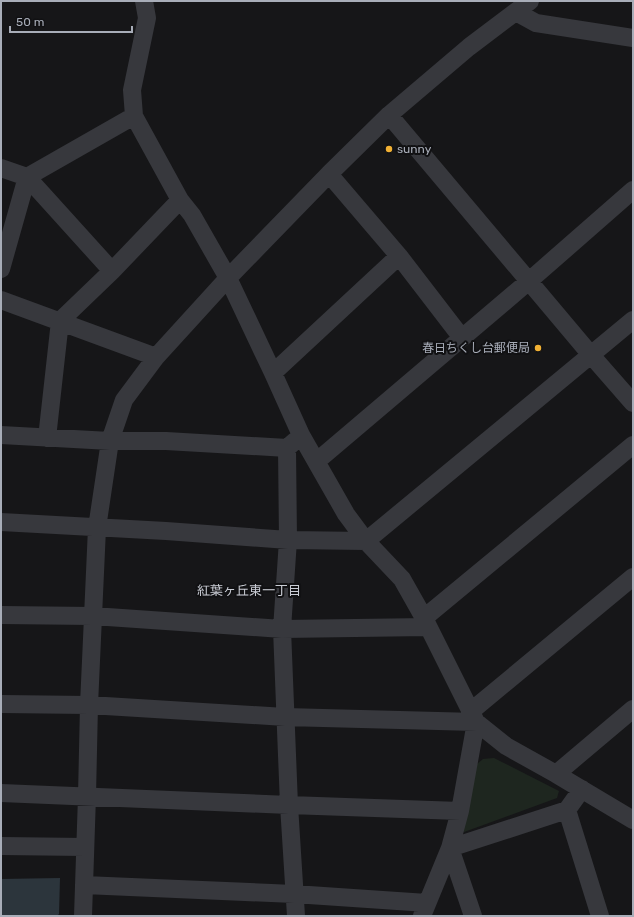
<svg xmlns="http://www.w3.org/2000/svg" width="634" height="917" font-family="Rubik,'Noto Sans JP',sans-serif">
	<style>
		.green { fill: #1e261f }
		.water { fill: #2c353c }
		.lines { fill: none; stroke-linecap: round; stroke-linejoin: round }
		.minor { stroke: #37383d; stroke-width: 18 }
		.poi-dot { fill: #f2b134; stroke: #111113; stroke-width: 1.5 }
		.labels { text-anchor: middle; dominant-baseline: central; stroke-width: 4; stroke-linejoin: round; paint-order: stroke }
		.poi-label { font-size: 12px; fill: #a8adb8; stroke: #111113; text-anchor: start }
		.neighbourhood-label { font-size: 13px; fill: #c9ccd4; stroke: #111113 }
	</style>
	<rect width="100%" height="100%" fill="#161618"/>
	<path class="green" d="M494,758L559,791L557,798L464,832L461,827L477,764L483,759Z"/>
	<path class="water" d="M60,878L59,914L57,916H1V879Z"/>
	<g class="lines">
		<path class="minor" d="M144,1L147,18L132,90L134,116L180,200L192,215L228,278L273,373L301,435L346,514L366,541L402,579L424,618L476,722L506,746L556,774L633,820
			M516,12L536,23L633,38
			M389,115L591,355L633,403
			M1,168L27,177L134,116
			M329,174L399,256L462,338
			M1,269L27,177L112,271
			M1,300L156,357
			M273,373L399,256
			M1,435L110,441H166L287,448L295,441
			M47,438L60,321L112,271L180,200
			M287,448L288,540L282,629L289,805L296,916
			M317,461L529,281L633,190
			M1,522L166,531L288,540L366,541L633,320
			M1,615L93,616L282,629L428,627
			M424,618L633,445
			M1,704L89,705L285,717L476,722L460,811L450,848L422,916
			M470,712L633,577
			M556,774L633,709
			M1,793L289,805L460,811
			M567,810L600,916
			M1,846L85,847
			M84,885L294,894L427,903
			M83,916L87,796L89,705L97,528L110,441L124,400L156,357L228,278L329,174L389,115L469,47L530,1
			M473,916L450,848L567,810L582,789"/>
	</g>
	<g class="poi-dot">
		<circle cx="389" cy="149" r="4"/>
		<circle cx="538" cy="348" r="4"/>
	</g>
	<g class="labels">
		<g class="poi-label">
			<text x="397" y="149">sunny</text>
			<text x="530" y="348" text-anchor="end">春日ちくし台郵便局</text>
		</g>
		<g class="neighbourhood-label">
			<text x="249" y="590">紅葉ヶ丘東一丁目</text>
		</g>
	</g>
	<rect width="634" height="917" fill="none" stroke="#a8adb8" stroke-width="4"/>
	<path d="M10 26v6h122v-6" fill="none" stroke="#a8adb8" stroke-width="2"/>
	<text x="16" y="26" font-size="12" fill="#a8adb8" stroke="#111113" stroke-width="3" paint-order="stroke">50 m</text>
</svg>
